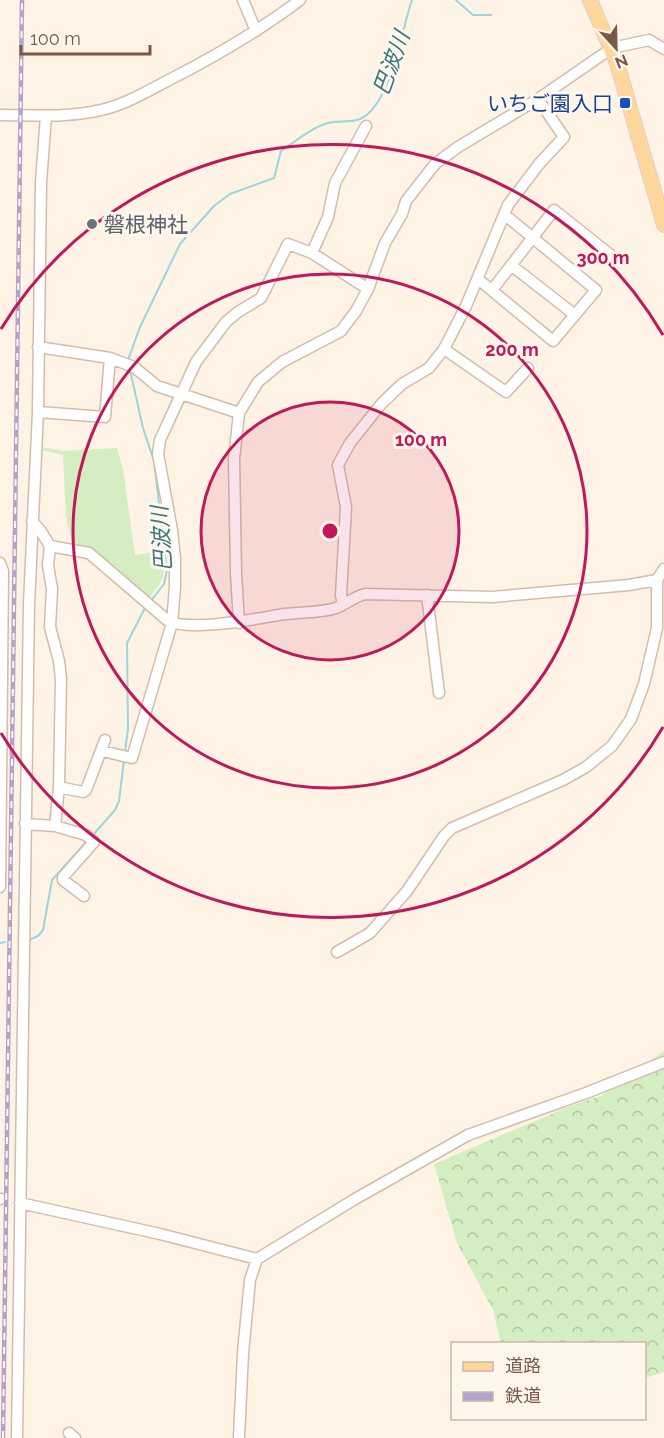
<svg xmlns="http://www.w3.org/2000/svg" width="664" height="1438" font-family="Raleway,'Noto Sans JP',sans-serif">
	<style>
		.forest { fill: url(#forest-crowns) }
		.pitch { fill: #d4eec1 }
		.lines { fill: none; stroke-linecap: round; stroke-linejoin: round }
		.stream { stroke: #9bd5dd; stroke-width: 2 }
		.minor-casing { stroke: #d4bcab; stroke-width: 13 }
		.major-casing { stroke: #dcd3cf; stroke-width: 16 }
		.minor { stroke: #fff; stroke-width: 10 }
		.major { stroke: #ffd79a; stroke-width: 14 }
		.rail-casing { stroke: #b6a1ca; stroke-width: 4.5 }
		.rail { stroke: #fff7ec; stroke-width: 2; stroke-dasharray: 7; stroke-linecap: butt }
		.ring { fill: none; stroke: #c2185b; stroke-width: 3 }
		.transit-dot { fill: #1a4fb4; stroke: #fff7ec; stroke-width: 2 }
		.worship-dot { fill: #6b7280; stroke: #fff7ec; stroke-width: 2 }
		.labels { text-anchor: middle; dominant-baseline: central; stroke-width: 6; stroke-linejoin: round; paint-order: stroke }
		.transit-label { font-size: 21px; fill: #164399; stroke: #fff7ec; text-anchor: end }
		.worship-label { font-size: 21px; fill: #5b616d; stroke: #fff7ec; text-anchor: start }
		.water-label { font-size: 22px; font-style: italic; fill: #387781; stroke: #fff7ec }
		.centre { fill: #c2185b; stroke: #fff7ec; stroke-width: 3 }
		.ring-label { font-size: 18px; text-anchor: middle; font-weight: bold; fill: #c2185b; stroke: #fff7ec; stroke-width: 6; stroke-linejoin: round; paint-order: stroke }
	</style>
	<defs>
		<pattern id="forest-crowns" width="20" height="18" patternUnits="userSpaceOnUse" patternTransform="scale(1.5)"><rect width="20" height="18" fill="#d4eec1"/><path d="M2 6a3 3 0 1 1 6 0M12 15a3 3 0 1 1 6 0" fill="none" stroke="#b1c49f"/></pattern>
	</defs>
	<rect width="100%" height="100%" fill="#fef3e4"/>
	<path class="forest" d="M664,1051V1372L645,1378L644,1344L501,1343L493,1310L457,1243L434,1164L570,1106L601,1096Z"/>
	<path class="pitch" d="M41,447L64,451L117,448L123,469L135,555L163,551C166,576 164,580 148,599L73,546L66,517L63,455L41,450Z"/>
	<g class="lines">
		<path class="stream" d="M456,0L473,15H491
			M128,360L140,327L180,244L214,206L230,194L274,178L281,151C296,141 311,128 328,123C338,120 350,123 360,119C391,105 401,31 412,0
			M130,370L143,428L154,461L167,570L164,584L150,602
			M125,751L128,729L127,643L146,606
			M93,835L115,810L119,801L124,760
			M29,940L38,936L43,930L52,880L87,841
			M0,943L5,942"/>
		<g class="minor-casing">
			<path id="minor" d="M243,0L256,31
				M0,115C33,115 68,118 101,110C124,105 146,92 167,81C214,57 259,31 300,0
				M312,253L328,217L335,183L366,126
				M511,265L575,315
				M478,279L553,341L596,290L510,219L504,216
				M492,290L554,210L613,257
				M38,347L110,358L134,367L157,386L239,413
				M444,349L506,392L528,368
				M38,412L105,417L110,358
				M50,546L89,553L167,620C189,633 259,618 285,614C301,612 321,613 336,608C346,604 354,597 365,594L492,597L629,585L657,580
				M0,563L3,571L0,887
				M427,595L439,693
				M343,604L341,595L346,507L338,465L350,443L382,403L402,384L429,368L444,349L466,306L508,205L539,164L564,137L538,99
				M239,623L236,573L234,459L239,413L258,382L282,362L341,331L356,311L368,289L385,243L402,214L406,201L435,164L458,147L538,99L612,48L649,40L664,49
				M102,751L132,758L172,623L175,587V559L172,530L158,454L160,440L196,362L226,322L238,312L261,298L288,244L312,253L368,289
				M59,787L83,792L86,790L105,740
				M25,824L55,826L59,787L61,679L59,661L50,627L52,589L48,565L50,546L40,530L32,521
				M55,826L86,835L94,842L63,877V880L84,896
				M337,952L370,933L407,891L444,836L452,828L563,780L586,767L612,746L631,719L644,684L657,628V580L664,569
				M0,1199H1
				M20,1203L160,1234L257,1259
				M69,1433L75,1438
				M17,1438L29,604L38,412L41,182L46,116
				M239,1438L243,1353L250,1280L257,1259L355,1199L468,1135L586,1093L664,1062"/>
		</g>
		<g class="major-casing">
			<path id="major" d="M590,0L617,63L664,225"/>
		</g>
		<use href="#minor" class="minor"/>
		<use href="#major" class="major"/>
		<g class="rail-casing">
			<path id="rail" d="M3,1438L22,0"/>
		</g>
		<use href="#rail" class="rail"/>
	</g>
	<circle cx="330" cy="531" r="129" fill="#c2185b" fill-opacity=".12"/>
	<g class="ring">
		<circle cx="330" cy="531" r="129"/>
		<circle cx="330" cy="531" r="257"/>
		<path d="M663 727A386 386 0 0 1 1 733M1 329A386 386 0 0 1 663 335"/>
	</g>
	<rect class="transit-dot" x="619" y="97" width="12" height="12" rx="3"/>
	<circle class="worship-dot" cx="92" cy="224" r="6"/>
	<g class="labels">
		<g class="transit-label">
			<text x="613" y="103">いちご園入口</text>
		</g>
		<g class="worship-label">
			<text x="104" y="224">磐根神社</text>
		</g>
		<g class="water-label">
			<text transform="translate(391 63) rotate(-70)">巴波川</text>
			<text transform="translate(161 539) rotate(-94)">巴波川</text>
		</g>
	</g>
	<circle cx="330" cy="531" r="9" class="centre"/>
	<g class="ring-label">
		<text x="603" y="264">300 m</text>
		<text x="512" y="356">200 m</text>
		<text x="421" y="446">100 m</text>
	</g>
	<rect x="451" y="1342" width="195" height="78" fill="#fff7ec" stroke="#cab7aa" stroke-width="1.5"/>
	<rect x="463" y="1362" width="30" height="9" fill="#ffd79a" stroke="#cab7aa" stroke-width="1.5"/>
	<text x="505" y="1372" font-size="18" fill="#7a5746">道路</text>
	<rect x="463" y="1392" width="30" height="9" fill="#b6a1ca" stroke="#cab7aa" stroke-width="1.5"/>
	<text x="505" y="1402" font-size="18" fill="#7a5746">鉄道</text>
	<g transform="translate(616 48) rotate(158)" stroke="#fff7ec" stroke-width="4.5" paint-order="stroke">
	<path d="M0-4.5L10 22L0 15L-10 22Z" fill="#7a5746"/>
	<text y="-9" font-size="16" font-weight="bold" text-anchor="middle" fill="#7a5746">N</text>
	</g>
	<path d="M21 45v9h129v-9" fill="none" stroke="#7a5746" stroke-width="3"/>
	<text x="30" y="45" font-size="18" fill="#7a5746" stroke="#fff7ec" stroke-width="4.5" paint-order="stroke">100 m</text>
</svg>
